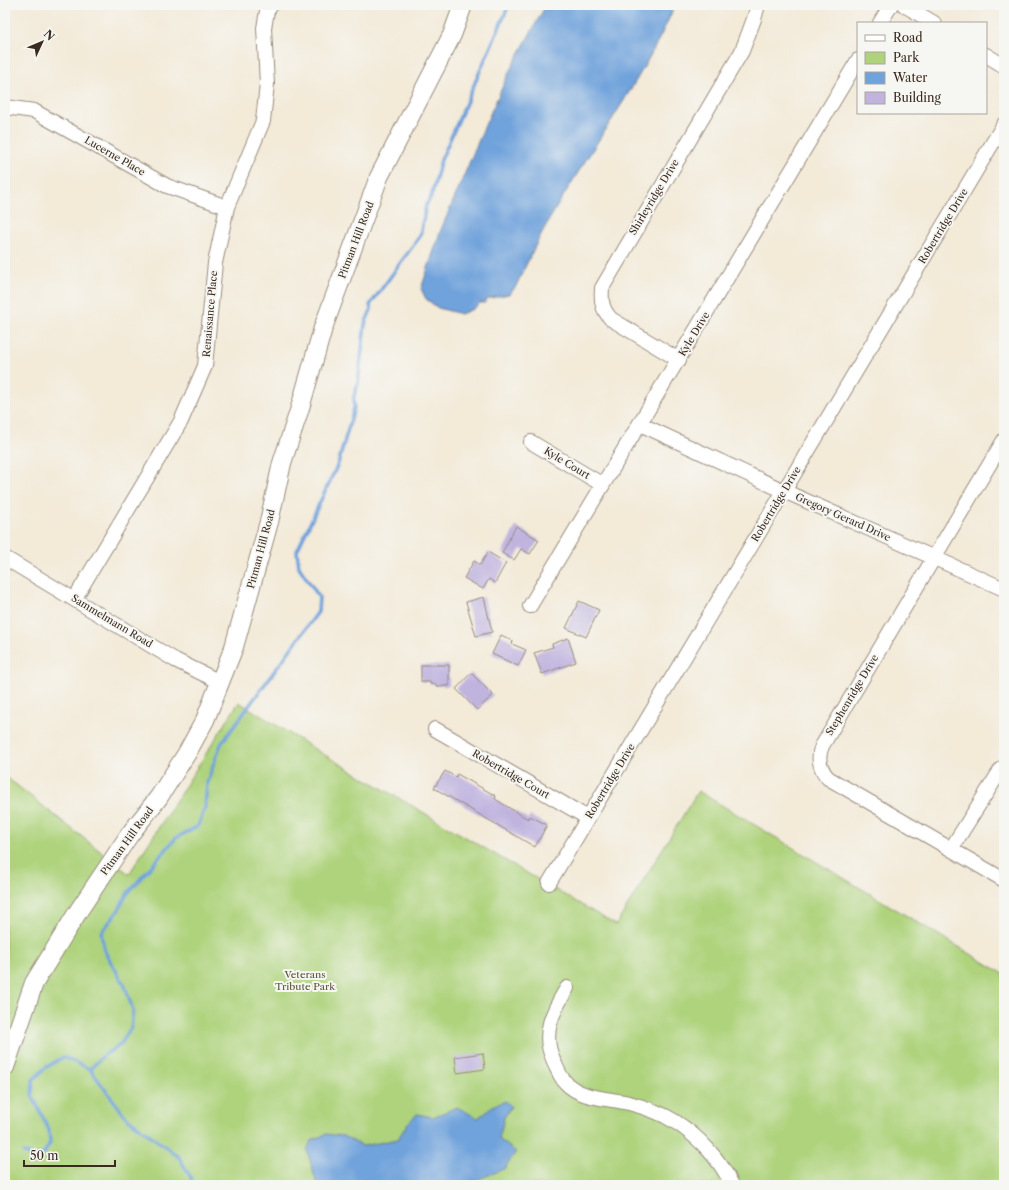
<svg xmlns="http://www.w3.org/2000/svg" width="1009" height="1190" font-family="'Libre Caslon Text',serif">
	<style>
		.green { fill: #aed37c; stroke: #747e4d }
		.water { fill: #70a2db; stroke: #56667c }
		.lines { fill: none; stroke-linecap: round; stroke-linejoin: round }
		.stream { stroke: #70a2db; stroke-width: 3.5 }
		.building { fill: #c0b4df }
		.minor-casing { stroke: #978a7b; stroke-width: 16 }
		.major-casing { stroke: #978a7b; stroke-width: 20 }
		.minor { stroke: #fff; stroke-width: 14 }
		.major { stroke: #fff; stroke-width: 18 }
		.labels { text-anchor: middle; dominant-baseline: central; stroke-width: 4; stroke-linejoin: round; paint-order: stroke }
		.street-label { font-size: 10px; fill: #3b2a1e; stroke: #f6f6f2 }
		.park-label { font-size: 10px; fill: #585436; stroke: #f6f6f2 }
	</style>
	<rect width="100%" height="100%" fill="#f6f6f2"/>
	<filter id="ink" filterUnits="userSpaceOnUse"><feTurbulence type="fractalNoise" baseFrequency=".025" numOctaves="2"/><feDisplacementMap in="SourceGraphic" scale="8" xChannelSelector="R" yChannelSelector="G"/><feConvolveMatrix kernelMatrix="1 2 1 2 8 2 1 2 1" color-interpolation-filters="sRGB"/></filter>
	<filter id="wash" filterUnits="userSpaceOnUse"><feTurbulence type="fractalNoise" baseFrequency=".012" numOctaves="4" result="noise"/><feDisplacementMap in="SourceGraphic" scale="16" xChannelSelector="R" yChannelSelector="G"/><feGaussianBlur stdDeviation="0.9" result="paint"/><feColorMatrix in="noise" values="0 0 0 0 0 0 0 0 0 0 0 0 0 0 0 0 0 1.4 0 .05"/><feComposite in="paint" operator="in"/></filter>
	<g filter="url(#wash)">
		<rect width="100%" height="100%" fill="#f3ead8"/>
		<path class="green" d="M239,702L318,751L616,925L698,791L1004,974V1185H5V776L129,874Z"/>
		<path class="water" d="M546,5H675C643,80 593,145 552,215C538,238 527,264 515,288L509,294L487,299L485,303H480L473,309L461,314L438,308L426,299L421,289L440,232L486,123L510,70Z
			M506,1101L511,1106L504,1118L499,1139L516,1152L504,1169L471,1182L469,1185H317L307,1150L311,1141L326,1134L343,1136L363,1146L398,1139L407,1124L417,1114L433,1117L457,1107L478,1118L494,1105Z"/>
		<g class="lines">
			<path class="stream" d="M90,1069L104,1055L120,1045L131,1028L133,1010L125,986L105,952L101,933L118,911L127,894L176,838L198,826L205,807L207,782L221,744L318,612L319,597L299,567L297,551L338,464L354,408V396L358,383L365,324L371,310L370,305L420,236L426,205L431,197L441,160L509,5
				M24,1153L35,1156L44,1154L50,1143L49,1130L32,1095L33,1080L45,1068L63,1057L90,1069L126,1117L179,1157L191,1178L192,1185"/>
		</g>
		<g id="blocks">
			<path class="building" d="M516,526L539,540L530,554L521,549L514,560L502,553Z
				M488,552L506,563L495,583L489,579L483,589L464,578L474,561L480,565Z
				M484,597L492,632L476,636L466,602Z
				M579,601L599,610L586,637L566,628Z
				M501,635L513,641L512,644L526,650L518,666L492,654Z
				M568,638L576,662L542,674L534,653L553,647L552,644Z
				M421,665H449V686H436V684H430V682H421Z
				M471,673L493,695L477,710L456,689Z
				M445,771L456,777L457,774L466,779L496,796L495,799L511,809L528,819L530,816L547,825L535,847L434,788Z
				M483,1053L485,1069L457,1073L455,1057Z"/>
		</g>
	</g>
	<g filter="url(#ink)">
		<use href="#blocks" fill-opacity="0" stroke="#978a7b" stroke-width="1"/>
		<g class="lines">
			<g class="minor-casing">
				<path id="minor" d="M904,5L934,23
					M880,23L891,5
					M986,55L1004,66
					M5,107L34,111L167,186L227,207
					M679,360L611,319C602,309 601,302 602,288L742,51L754,19L758,5
					M640,424L784,491L1004,589
					M1004,440L822,746C817,757 820,769 828,778L1004,880
					M531,442L603,485
					M5,558L175,660L220,682
					M75,598L181,421L205,366L215,263L227,207L263,121L267,84L264,28L267,11L271,5
					M530,606L858,60
					M435,729L588,818
					M951,849L1002,768
					M549,883L1004,124
					M567,988C553,1011 541,1033 553,1059C556,1067 560,1077 566,1083C581,1099 608,1098 629,1103C644,1107 660,1112 674,1121C698,1136 720,1159 732,1185"/>
			</g>
			<g class="major-casing">
				<path id="major" d="M5,1067L34,983L79,910L130,834L159,797L187,753L205,720L234,647L269,522L282,463L300,408L323,328L379,177L452,35L463,5"/>
			</g>
			<use href="#minor" class="minor"/>
			<use href="#major" class="major"/>
		</g>
	</g>
	<g class="labels">
		<g class="street-label">
			<text transform="translate(115 156) rotate(30)">Lucerne Place</text>
			<text transform="translate(654 197) rotate(-59)">Shirleyridge Drive</text>
			<text transform="translate(943 226) rotate(-59)">Robertridge Drive</text>
			<text transform="translate(356 240) rotate(-69)">Pitman Hill Road</text>
			<text transform="translate(210 314) rotate(-85)">Renaissance Place</text>
			<text transform="translate(694 334) rotate(-59)">Kyle Drive</text>
			<text transform="translate(567 463) rotate(31)">Kyle Court</text>
			<text transform="translate(776 504) rotate(-59)">Robertridge Drive</text>
			<text transform="translate(843 517) rotate(24)">Gregory Gerard Drive</text>
			<text transform="translate(261 549) rotate(-75)">Pitman Hill Road</text>
			<text transform="translate(112 621) rotate(31)">Sammelmann Road</text>
			<text transform="translate(852 695) rotate(-59)">Stephenridge Drive</text>
			<text transform="translate(511 774) rotate(30)">Robertridge Court</text>
			<text transform="translate(610 781) rotate(-59)">Robertridge Drive</text>
			<text transform="translate(127 841) rotate(-54)">Pitman Hill Road</text>
		</g>
		<g class="park-label">
			<text x="305" y="974">Veterans<tspan x="305" dy="12">Tribute Park</tspan></text>
		</g>
	</g>
	<rect width="1009" height="1190" fill="none" stroke="#f6f6f2" stroke-width="20"/>
	<rect x="857" y="22" width="130" height="92" fill="#f6f6f2" stroke="#aba49d"/>
	<rect x="865" y="35" width="20" height="6" fill="#ffffff" stroke="#aba49d"/>
	<text x="893" y="42" font-size="12" fill="#3b2a1e">Road</text>
	<rect x="865" y="52" width="20" height="12" fill="#aed37c" stroke="#aba49d"/>
	<text x="893" y="62" font-size="12" fill="#3b2a1e">Park</text>
	<rect x="865" y="72" width="20" height="12" fill="#70a2db" stroke="#aba49d"/>
	<text x="893" y="82" font-size="12" fill="#3b2a1e">Water</text>
	<rect x="865" y="92" width="20" height="12" fill="#c0b4df" stroke="#aba49d"/>
	<text x="893" y="102" font-size="12" fill="#3b2a1e">Building</text>
	<g transform="translate(42 42) rotate(46)" stroke="#f6f6f2" stroke-width="3" paint-order="stroke">
	<path d="M0-3L7 15L0 10L-7 15Z" fill="#3b2a1e"/>
	<text y="-6" font-size="11" font-weight="bold" text-anchor="middle" fill="#3b2a1e">N</text>
	</g>
	<path d="M24 1160v6h91v-6" fill="none" stroke="#3b2a1e" stroke-width="2"/>
	<text x="30" y="1160" font-size="12" fill="#3b2a1e" stroke="#f6f6f2" stroke-width="3" paint-order="stroke">50 m</text>
</svg>
